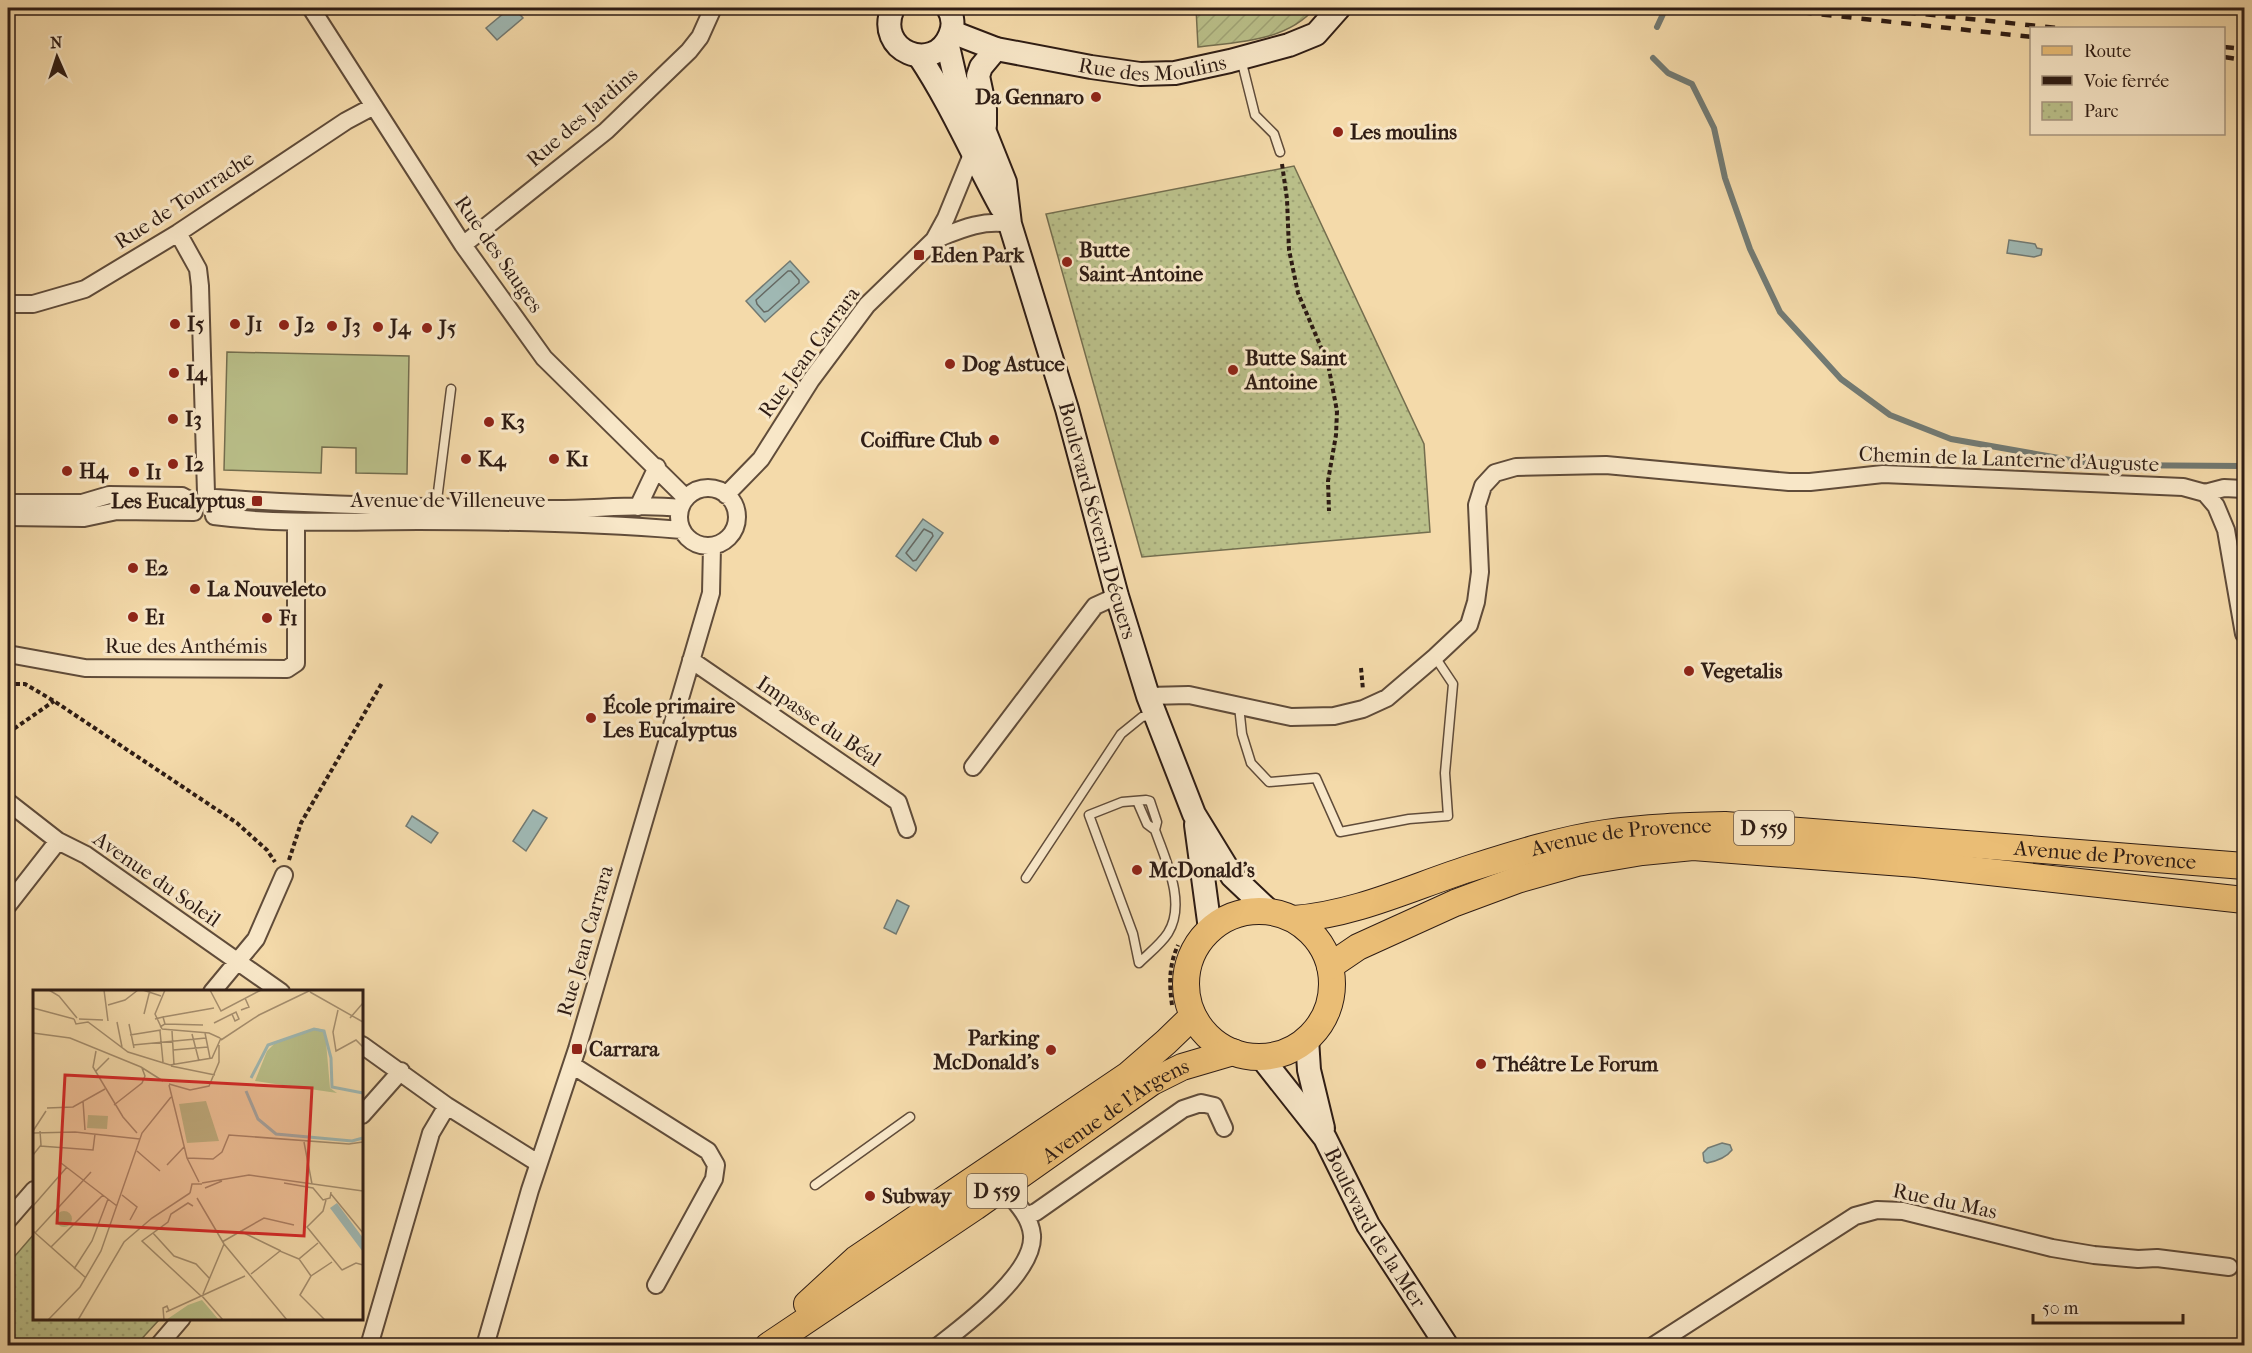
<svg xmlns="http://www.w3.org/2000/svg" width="2252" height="1353" font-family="'IM FELL French Canon',serif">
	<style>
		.grass { fill: #bac08a; stroke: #746e4f; stroke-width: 1.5 }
		.park { fill: url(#park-dots); stroke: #746e4f; stroke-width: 1.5 }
		.garden { fill: url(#garden-furrows); stroke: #746e4f; stroke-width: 1.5 }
		.water { fill: #9fb8b3; stroke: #727a73; stroke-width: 1.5 }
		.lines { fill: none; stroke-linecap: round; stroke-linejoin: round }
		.shore { stroke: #666a64; stroke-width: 1.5 }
		.stream { stroke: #727a73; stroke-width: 6 }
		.lane-casing { stroke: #604c3a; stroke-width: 11 }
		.street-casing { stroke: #604c3a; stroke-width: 20 }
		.secondary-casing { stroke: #2e1c14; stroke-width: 26 }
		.primary-casing { stroke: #2e1c14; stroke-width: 28 }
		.path { stroke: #2e1c14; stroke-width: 4; stroke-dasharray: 4.5 3; stroke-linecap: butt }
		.lane { stroke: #f8e7c8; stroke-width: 8 }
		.street { stroke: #f8e7c8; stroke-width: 16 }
		.secondary { stroke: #f8e7c8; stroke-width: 22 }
		.primary { stroke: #eabd75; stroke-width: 26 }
		.rail { stroke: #2e1c14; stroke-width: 4.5; stroke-dasharray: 10 10; stroke-linecap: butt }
		.poi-dot { fill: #8f2418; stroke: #f8e7c8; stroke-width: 2 }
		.labels { text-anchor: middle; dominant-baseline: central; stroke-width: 6; stroke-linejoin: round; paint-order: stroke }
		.shield { fill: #f8e7c8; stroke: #6b594a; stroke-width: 1.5 }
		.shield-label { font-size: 20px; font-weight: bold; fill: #2e1c14 }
		.street-label { font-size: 21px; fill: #2e1c14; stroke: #f8e7c8 }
		.poi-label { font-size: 21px; font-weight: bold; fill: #2e1c14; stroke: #f8e7c8; text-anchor: start }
		.inset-river { fill: none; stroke: #9fb8b3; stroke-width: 3 }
		.inset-road { fill: none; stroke: #a58e6e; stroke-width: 1.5 }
		.view { fill: #d62828; fill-opacity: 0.15; stroke: #d62828; stroke-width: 3 }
		.inset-edge { fill: none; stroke: #2e1c14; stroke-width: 3 }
	</style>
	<defs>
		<pattern id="park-dots" width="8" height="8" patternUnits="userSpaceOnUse" patternTransform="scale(1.5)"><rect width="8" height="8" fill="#bac08a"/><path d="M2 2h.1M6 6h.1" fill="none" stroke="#a0a476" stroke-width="1.8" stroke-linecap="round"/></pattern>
		<pattern id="garden-furrows" width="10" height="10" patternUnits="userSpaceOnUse" patternTransform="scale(1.5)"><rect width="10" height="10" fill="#bac08a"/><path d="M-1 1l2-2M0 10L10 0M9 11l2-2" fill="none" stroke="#a0a476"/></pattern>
	</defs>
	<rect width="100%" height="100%" fill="#f4daaa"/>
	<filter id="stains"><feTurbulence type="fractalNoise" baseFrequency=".00333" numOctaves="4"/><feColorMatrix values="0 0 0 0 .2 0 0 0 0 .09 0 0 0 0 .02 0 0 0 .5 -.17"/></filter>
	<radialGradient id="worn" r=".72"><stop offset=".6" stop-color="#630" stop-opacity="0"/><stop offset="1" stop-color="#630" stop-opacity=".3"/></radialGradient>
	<path class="grass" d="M227,352L409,356L407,474L356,473V448L322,447L321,473L224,470Z"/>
	<path class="park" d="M1294,166L1424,444L1430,532L1142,557L1046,214Z
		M34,1234V1318H155L158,1321L136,1345H8V1264Z"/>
	<path class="garden" d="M1196,8H1315C1287,41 1239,42 1198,47Z"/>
	<path class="water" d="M510,8H514L523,18L497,40L486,28Z
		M2009,240L2035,244L2037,248L2042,249L2041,255L2034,257L2007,253Z
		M790,261L809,282L765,322L746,301Z
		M923,519L943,533L916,571L896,556Z
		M533,810L547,818L526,851L513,841Z
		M412,816L438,833L431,843L406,826Z
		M897,900L909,906L896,934L884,928Z
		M1722,1143L1730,1145L1732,1150C1726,1158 1717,1161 1707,1163L1704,1161L1703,1153L1708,1148Z"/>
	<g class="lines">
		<path class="shore" d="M788,271H791L799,280V283L768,311L764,312L757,304L756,300Z
			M924,529L932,533L933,536L916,560L913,561L906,553Z"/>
		<path class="stream" d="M1657,27L1664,12
			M1653,58L1668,73L1692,84L1714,128L1725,178L1750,249L1780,312L1841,379L1890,415L1951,439L2099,465L2244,466"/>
		<g class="lane-casing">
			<path id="lane" d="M1241,59L1255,115L1274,134L1280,152
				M436,508L451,389
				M1239,706L1242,734L1251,763L1269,782L1316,778L1340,832L1409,819L1448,816L1445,773L1453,684L1435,657
				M1146,800L1150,801L1157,822L1155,830C1165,859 1187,903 1168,933C1161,944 1148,954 1139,963L1133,934L1089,815L1122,802Z
				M1137,801L1147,824L1155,830
				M1026,878L1121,734L1142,717L1155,715
				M815,1185L910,1117"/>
		</g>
		<g class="street-casing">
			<path id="street" d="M311,8L463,245L544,358L686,498
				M178,233L198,269L200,286L206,493
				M934,240C959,230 982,219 1010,224
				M463,245L606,131L689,51L700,37L713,8
				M8,304H33L85,289L178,233L346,121L374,106
				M679 517a29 29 0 1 1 58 0a29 29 0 1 1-58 0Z
				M2205,493L2216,506L2226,530L2244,634
				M726,495L761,459L811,380L867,305L934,240L946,218L973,152
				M215,498C326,506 437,508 548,509C592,510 637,503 680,508
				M8,503H82L109,495L182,496L193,502
				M638,507L657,467
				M214,516C282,525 350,521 418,521C506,521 594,523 682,530
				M8,517L84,518L117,511L194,512
				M8,654L85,668L287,669L296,663V522
				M691,660L898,802L907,829
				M1148,696L1189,695L1291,717L1334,716L1363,709L1387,698L1435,657L1469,625L1476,602L1480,572L1477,505L1483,486L1495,473L1516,467L1606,465L1789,482H1810L1883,474L2183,487L2205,493L2224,488L2244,489
				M973,767L1095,606L1117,596
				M8,802L58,841L86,855L281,992
				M8,905L58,841
				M212,992L256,939L284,875
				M362,1045L447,1106L538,1163
				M572,1065L708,1151L716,1165L714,1179L656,1285
				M362,1115L401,1071
				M1026,1216L1036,1212L1183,1109L1201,1103L1214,1106L1224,1128
				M8,1220L34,1190
				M158,1346L182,1318
				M369,1346L431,1133L447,1106
				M485,1346L530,1190L577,1049L711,593L712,546
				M938,1346C965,1325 1035,1273 1032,1235C1030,1213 1010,1197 997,1180
				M1653,1346L1855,1216L1877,1210L1903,1211L2052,1248L2094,1255L2138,1259L2157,1258L2229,1267"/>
		</g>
		<g class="secondary-casing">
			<g id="secondary">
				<path d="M893,8C874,51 934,75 950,35C954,26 953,16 948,8"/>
				<path id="s1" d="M952,32L996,49L1091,67L1140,74L1175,73L1230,61L1289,45L1316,34L1339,8"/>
				<path id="s2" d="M947,42L956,81L985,132L1005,182L1010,224L1067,409L1117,596L1148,696L1194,814L1232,876L1269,911"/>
				<path d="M919,56C951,104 973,156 1001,207"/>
				<path d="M985,125V109L978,76L981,67L996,49"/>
				<path d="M1196,825L1210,929"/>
				<path d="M1307,1039L1309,1070L1323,1128"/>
				<path id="s3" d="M1261,1057L1325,1138L1368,1225L1447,1346"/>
			</g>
		</g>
		<g class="primary-casing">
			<g id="primary">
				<circle cx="1259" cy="984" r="73"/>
				<path id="s4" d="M1294,919C1358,914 1414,886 1474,867C1515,854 1563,839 1606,833C1646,827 1685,826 1725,825L2244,866"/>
				<path d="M1330,966L1358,947L1455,903L1517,880L1577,863L1642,852L1693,847L1916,864L2244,900"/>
				<path d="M807,1304L856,1259L1128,1075L1166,1042L1193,1016"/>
				<path id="s5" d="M768,1346L975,1207L1152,1082L1182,1067L1233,1052"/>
			</g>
		</g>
		<path class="path" d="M1282,164L1287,199L1289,250L1298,293L1328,364L1337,411L1336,435L1328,481L1329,511
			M1361,668L1363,690
			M8,684H25L54,701L237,823L267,850L275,862
			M8,733L54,701
			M289,860L301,823L382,683
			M1172,1005C1169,983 1169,965 1178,945"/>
		<use href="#lane" class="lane"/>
		<use href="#street" class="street"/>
		<use href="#secondary" class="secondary"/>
		<use href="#primary" class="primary"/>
		<path class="rail" d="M1762,8L2032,37
			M1866,8L2057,28
			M2224,47L2244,49
			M2224,57L2244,60"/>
	</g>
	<g class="poi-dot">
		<circle cx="1096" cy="97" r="6"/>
		<circle cx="1338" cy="132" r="6"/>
		<rect x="913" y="249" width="12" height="12" rx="3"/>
		<circle cx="1067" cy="262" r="6"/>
		<circle cx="175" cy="324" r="6"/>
		<circle cx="235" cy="324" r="6"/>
		<circle cx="284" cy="325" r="6"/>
		<circle cx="332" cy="326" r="6"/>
		<circle cx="378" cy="327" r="6"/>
		<circle cx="427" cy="328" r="6"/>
		<circle cx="950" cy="364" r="6"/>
		<circle cx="1233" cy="370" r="6"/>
		<circle cx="174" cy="373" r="6"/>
		<circle cx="173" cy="419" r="6"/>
		<circle cx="489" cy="422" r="6"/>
		<circle cx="994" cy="440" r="6"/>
		<circle cx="466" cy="459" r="6"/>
		<circle cx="554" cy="459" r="6"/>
		<circle cx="173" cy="464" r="6"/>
		<circle cx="67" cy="471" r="6"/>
		<circle cx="134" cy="472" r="6"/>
		<rect x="251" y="495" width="12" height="12" rx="3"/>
		<circle cx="133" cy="568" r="6"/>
		<circle cx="195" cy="589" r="6"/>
		<circle cx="133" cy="617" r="6"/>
		<circle cx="267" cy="618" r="6"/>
		<circle cx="1689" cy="671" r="6"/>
		<circle cx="591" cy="718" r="6"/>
		<circle cx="1137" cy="870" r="6"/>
		<rect x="571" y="1043" width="12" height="12" rx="3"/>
		<circle cx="1051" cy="1050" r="6"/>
		<circle cx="1481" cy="1064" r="6"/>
		<circle cx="870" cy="1196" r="6"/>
	</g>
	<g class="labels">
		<g class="shield">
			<rect x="1734" y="811" width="60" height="34" rx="4.5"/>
			<rect x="967" y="1174" width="60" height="34" rx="4.5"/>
		</g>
		<g class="shield-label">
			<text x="1764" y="828">D 559</text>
			<text x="997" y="1191">D 559</text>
		</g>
		<g class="street-label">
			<text stroke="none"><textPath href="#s1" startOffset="206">Rue des Moulins</textPath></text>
			<text transform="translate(582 117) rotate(-41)">Rue des Jardins</text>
			<text transform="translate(184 200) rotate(-33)">Rue de Tourrache</text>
			<text transform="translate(499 254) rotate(55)">Rue des Sauges</text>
			<text transform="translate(809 352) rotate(-54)">Rue Jean Carrara</text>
			<text transform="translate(2009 459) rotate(2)">Chemin de la Lanterne d'Auguste</text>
			<text x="448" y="500">Avenue de Villeneuve</text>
			<text stroke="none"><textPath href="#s2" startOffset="504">Boulevard Séverin Décuers</textPath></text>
			<text x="186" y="646">Rue des Anthémis</text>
			<text transform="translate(819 721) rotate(34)">Impasse du Béal</text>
			<text stroke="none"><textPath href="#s4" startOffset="339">Avenue de Provence</textPath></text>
			<text stroke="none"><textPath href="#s4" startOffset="825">Avenue de Provence</textPath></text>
			<text transform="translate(157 879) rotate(35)">Avenue du Soleil</text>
			<text transform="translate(585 941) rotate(-74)">Rue Jean Carrara</text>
			<text stroke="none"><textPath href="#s5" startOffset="420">Avenue de l'Argens</textPath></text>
			<text transform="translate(1945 1201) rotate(12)">Rue du Mas</text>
			<text stroke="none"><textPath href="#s3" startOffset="206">Boulevard de la Mer</textPath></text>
		</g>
		<g class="poi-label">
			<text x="1084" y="97" text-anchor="end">Da Gennaro</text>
			<text x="1350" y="132">Les moulins</text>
			<text x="1079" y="250">Butte<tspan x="1079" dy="24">Saint-Antoine</tspan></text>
			<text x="931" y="255">Eden Park</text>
			<text x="187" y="324">I5</text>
			<text x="247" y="324">J1</text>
			<text x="296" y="325">J2</text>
			<text x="344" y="326">J3</text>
			<text x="390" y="327">J4</text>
			<text x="439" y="328">J5</text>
			<text x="1245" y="358">Butte Saint<tspan x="1245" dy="24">Antoine</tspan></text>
			<text x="962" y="364">Dog Astuce</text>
			<text x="186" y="373">I4</text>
			<text x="185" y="419">I3</text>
			<text x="501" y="422">K3</text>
			<text x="982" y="440" text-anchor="end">Coiffure Club</text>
			<text x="478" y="459">K4</text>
			<text x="566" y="459">K1</text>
			<text x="185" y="464">I2</text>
			<text x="79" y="471">H4</text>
			<text x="146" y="472">I1</text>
			<text x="245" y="501" text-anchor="end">Les Eucalyptus</text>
			<text x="145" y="568">E2</text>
			<text x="207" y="589">La Nouveleto</text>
			<text x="145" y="617">E1</text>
			<text x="279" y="618">F1</text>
			<text x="1701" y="671">Vegetalis</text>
			<text x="603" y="706">École primaire<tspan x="603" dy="24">Les Eucalyptus</tspan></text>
			<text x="1149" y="870">McDonald's</text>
			<text x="1039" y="1038" text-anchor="end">Parking<tspan x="1039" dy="24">McDonald's</tspan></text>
			<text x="589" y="1049">Carrara</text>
			<text x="1493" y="1064">Théâtre Le Forum</text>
			<text x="882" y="1196">Subway</text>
		</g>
	</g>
	<g transform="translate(33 990)">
		<rect width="330" height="330" fill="#f4daaa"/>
		<path d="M282,38L292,40L297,98L304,103L222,91L234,61L244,51ZM55,125L75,126L74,139L54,138Z" fill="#bac08a"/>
		<path d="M173,111L186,151L154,153L146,114ZM23 229a8 8 0 1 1 16 0a8 8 0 1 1-16 0ZM169,310L186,330H133L155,315Z" fill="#bac08a"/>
		<path d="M304,213L330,248V262L297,218Z" fill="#9fb8b3"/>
		<path class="inset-river" d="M218,88L235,55L281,39L291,41L298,68L299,97L330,103M213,101L225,129L243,144L319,151L330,148"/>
		<path class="inset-road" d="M16,0L26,6L44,28M71,0L75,31M110,0L128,6M177,0L188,21L228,0M277,2L330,32M75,15L92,10L105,0M0,18L41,29M208,20L216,17L212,8M305,20L300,42L303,61L323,50L330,57M203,22L206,29L202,31L199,24ZM111,24L117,0M130,27L181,18M317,28L330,13M41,29L43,34L55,32L95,62L137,75L179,68L188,48M46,29L70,30M122,29L130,27L132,34L127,37M84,32L89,57M181,33L199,24M96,34L101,58M132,34L170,35M129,39L176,43L187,48M129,39L122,24L132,0M127,41L130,72M139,41L141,75M0,43L37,48L108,77L130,91M172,43L177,68M159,44L166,71M97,45L128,40M188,50L226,25L278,0M100,55L173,48M140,60L175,57M63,61L60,77L90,127L104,143M138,76L182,85M63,81L76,68M136,94L157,100L176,96L186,72V55M136,95L154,168L166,192M50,111L52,140M81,115L109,93L112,86L109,78M14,118L40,117L72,99M0,141L13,121M0,143L42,142L107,149M271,152L279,194M7,156L60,160L62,144M104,161L127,181M0,165L8,155L7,141M154,168L180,169L189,162L196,145L316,154L330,152M28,173L84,216M134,175L151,157M169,193L216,185L330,201M251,193L280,198L290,210L297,208L298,202M172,198L189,191M157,203L159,194H169M298,204L330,243M89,205L104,217L97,230M164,208L191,254L254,330M293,210L290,221L274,237L309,280M0,216L34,177M160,216L155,213L138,224L135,232L109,251L168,306M0,241L53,288M207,241L248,261M2,243L58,182M120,243L141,266L163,274L177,289M189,252L231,228L261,235M18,257L70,205M41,279L59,251L75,209M309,280L323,273L330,275M218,284L247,261L266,269M278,286L266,269L285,253M170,304L191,254M169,306L190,330M133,322L212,286M15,330L47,297L68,261L109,143L138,107M45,330L91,252L119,228L157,203M131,330L130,318L134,316L136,321M292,330L267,305L278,286L299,272"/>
		<path class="view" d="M32,85L279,98L271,246L24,233Z"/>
		<rect width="330" height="330" class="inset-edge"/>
	</g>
	<rect width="2252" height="1353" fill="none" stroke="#f4daaa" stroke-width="30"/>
	<rect x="9" y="9" width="2234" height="1335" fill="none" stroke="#2e1c14" stroke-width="3"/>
	<rect x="15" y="15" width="2222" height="1323" fill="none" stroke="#2e1c14" stroke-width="1.5"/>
	<rect x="2030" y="27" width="195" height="108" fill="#f8e7c8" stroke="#a79680" stroke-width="1.5"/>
	<rect x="2042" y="46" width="30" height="9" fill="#eabd75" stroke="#a79680" stroke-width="1.5"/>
	<text x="2084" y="57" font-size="18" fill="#2e1c14">Route</text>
	<rect x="2042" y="76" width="30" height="9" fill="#2e1c14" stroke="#a79680" stroke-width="1.5"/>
	<text x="2084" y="87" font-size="18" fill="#2e1c14">Voie ferrée</text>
	<rect x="2042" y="102" width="30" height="18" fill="url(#park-dots)" stroke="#a79680" stroke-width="1.5"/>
	<text x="2084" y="117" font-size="18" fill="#2e1c14">Parc</text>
	<g transform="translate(57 57) rotate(357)" stroke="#f8e7c8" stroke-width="4.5" paint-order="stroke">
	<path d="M0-4.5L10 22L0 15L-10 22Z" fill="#2e1c14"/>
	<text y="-9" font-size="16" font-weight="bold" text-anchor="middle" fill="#2e1c14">N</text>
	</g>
	<path d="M2033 1314v9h150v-9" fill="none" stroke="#2e1c14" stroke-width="3"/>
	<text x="2042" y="1314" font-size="18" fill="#2e1c14" stroke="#f8e7c8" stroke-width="4.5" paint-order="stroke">50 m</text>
	<rect width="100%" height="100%" filter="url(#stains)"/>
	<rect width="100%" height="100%" fill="url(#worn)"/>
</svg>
